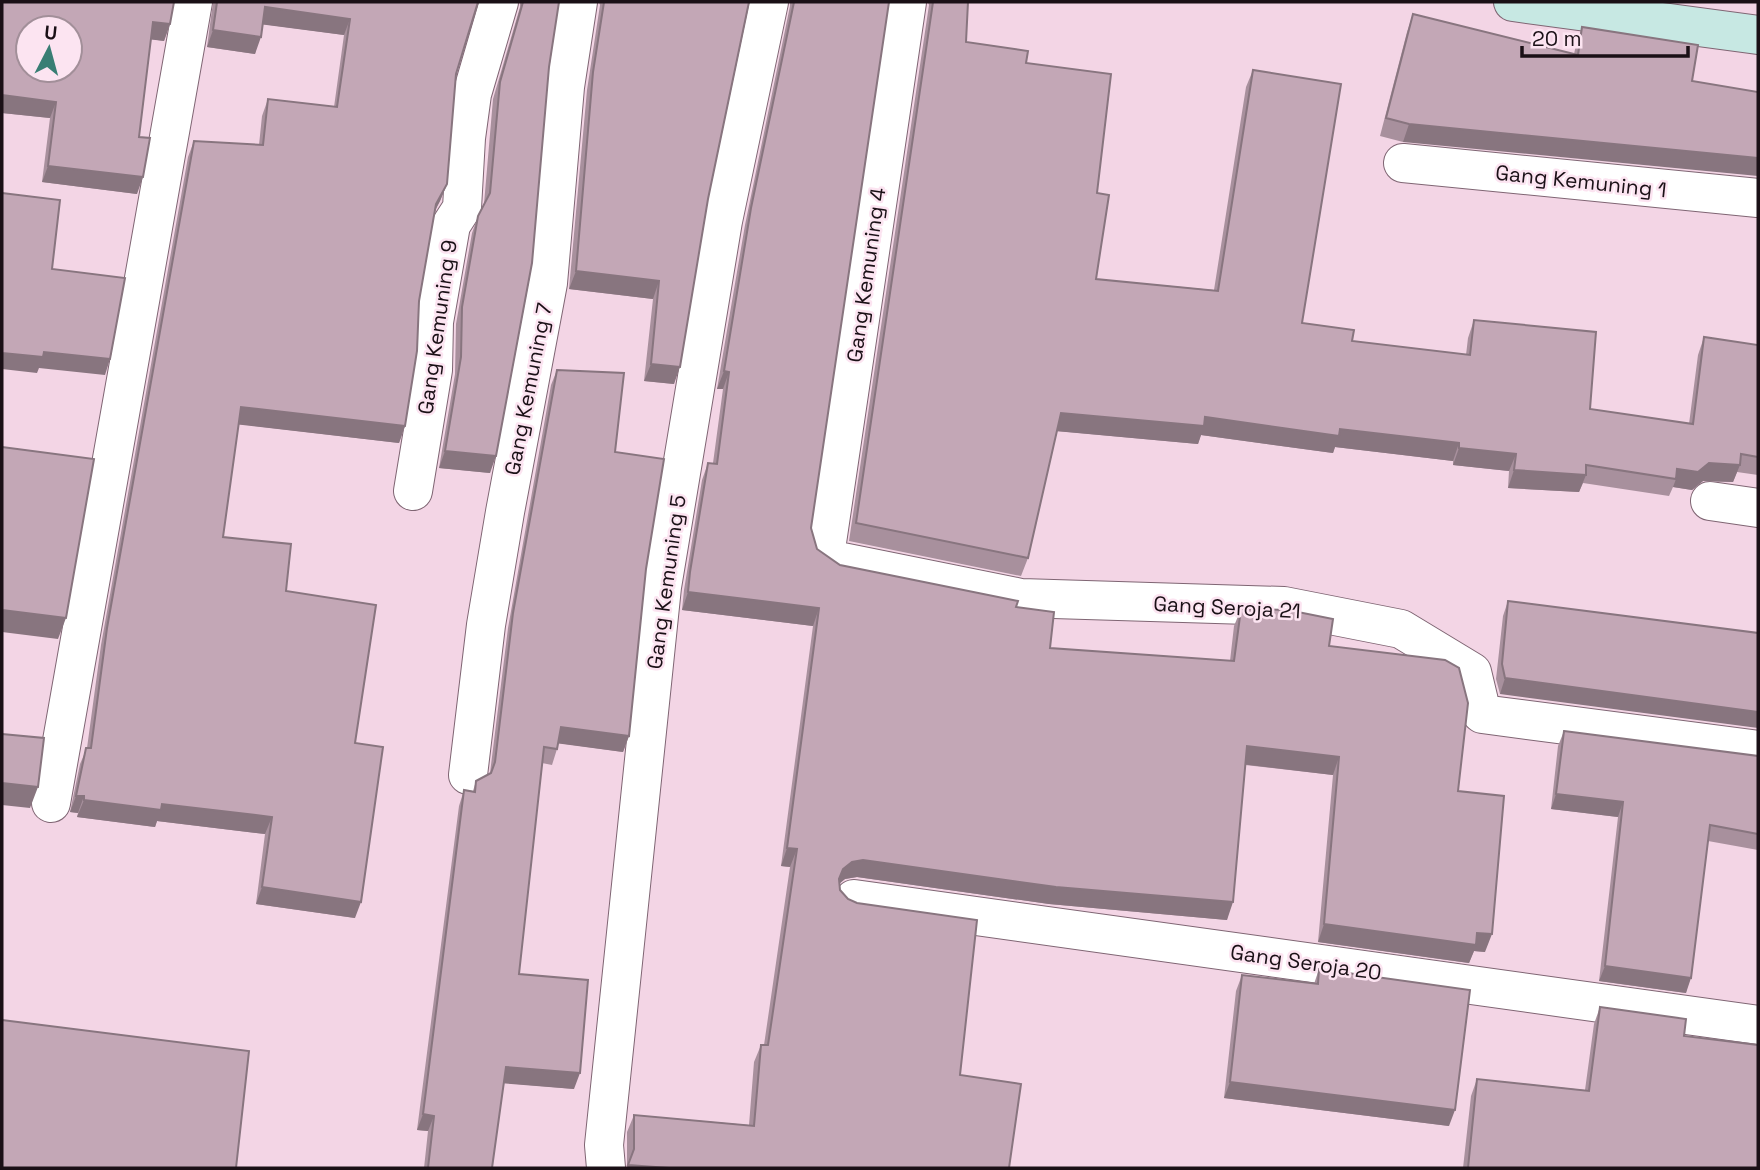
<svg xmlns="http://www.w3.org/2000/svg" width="1760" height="1170" font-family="'Space Grotesk',sans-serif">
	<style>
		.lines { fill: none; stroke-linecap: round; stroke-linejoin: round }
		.street-casing { stroke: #7f6573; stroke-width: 40 }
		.secondary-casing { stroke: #7f6573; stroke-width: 40 }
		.street { stroke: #fff; stroke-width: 38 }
		.secondary { stroke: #c7e8e3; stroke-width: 38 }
		.wall { fill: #a8909d }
		.shaded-wall { fill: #88757f }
		.building { fill: #c3a7b6; stroke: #88757f; stroke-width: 2; fill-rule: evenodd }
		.labels { text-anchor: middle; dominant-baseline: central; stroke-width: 5; stroke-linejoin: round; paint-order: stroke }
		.street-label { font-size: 21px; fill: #1a1016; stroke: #fce4f1 }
	</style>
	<rect width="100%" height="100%" fill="#f3d5e5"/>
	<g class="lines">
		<g class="street-casing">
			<path id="street" d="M907,2L826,549L830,556L838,561L1021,598L1284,606L1401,629L1472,672L1482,714L1758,750
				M1403,163L1758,198
				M413,491L433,370L434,322L451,225L462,208L466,138L472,94L499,2
				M1710,501L1758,508
				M468,775L486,625L505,512L548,283L565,87L578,2
				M51,803L193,2
				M854,899L1758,1025
				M606,1168L604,1145L662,587L723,221L769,2"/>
		</g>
		<g class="secondary-casing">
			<path id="secondary" d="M1513,2L1758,35"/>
		</g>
		<use href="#street" class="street"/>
		<use href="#secondary" class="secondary"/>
	</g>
	<path class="wall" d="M213,2H478L456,74L447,184L440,201L434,213L419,301L405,426L399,443L238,424L223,537L286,591L355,743V918L256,904L265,834L157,821L155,827L77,817L78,813L70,812L80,764L87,748L101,645L188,157L194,141L259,145L262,116L268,99L334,107L344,35L262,24L255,54L207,47Z
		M520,2H559L490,473L439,468L455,374L456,324L472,233L478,216L484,204L493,99L520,7Z
		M599,2H749L708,199L674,384L644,381L653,299L569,289L587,90L600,5Z
		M790,2H889L811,528L817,549L840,565L1016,607L1050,648L1230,661L1234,626L1241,609L1329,646L1458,791L1485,952L1474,951L1469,963L1318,942L1333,775L1245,765L1227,920L1049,904L857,877L845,879L839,884L840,890L960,1075L1009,1168H627V1132L634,1115L749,1125L754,1062L761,1045H764L790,867L781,866L813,626L682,610L684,590L702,480L708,463H713L723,389H717L745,225L790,6Z
		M928,2H968L966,42L1026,63L1097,193L1096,279L1214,290L1246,87L1253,70L1302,323L1352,341L1466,355L1468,338L1474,320L1590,409L1689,424L1698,355L1704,337L1758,345V475L1737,472L1733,482L1703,481L1692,490L1673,487L1669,496L1583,483L1579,492L1508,488L1509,471L1453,465V461L1335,447L1333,453L1201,435L1198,444L1057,431L1028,558L1021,576L849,541L929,5Z
		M1413,14L1574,54L1576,45L1582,27L1692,81L1403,142L1380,136L1407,32Z
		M170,24L164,41L151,39L139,137L137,194L42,182L50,118L2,113Z
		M557,370L615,452L646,569L629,736L623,752L558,743L557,749L552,765L542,763L519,974L574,1089L504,1083L492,1168H424L428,1131L417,1130L459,806L464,790L473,791L476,781L490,773L508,628L551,385Z
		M1508,601L1758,633L1500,694L1496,679L1503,616Z
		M1564,731L1758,756V850L1708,841L1686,993L1599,981L1618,817L1551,809L1558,746Z
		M1319,969L1449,1126L1224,1098L1236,991L1242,975L1314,984Z
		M1600,1007L1684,1036L1758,1168H1463L1471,1096L1477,1079L1585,1090L1594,1024Z"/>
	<path class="shaded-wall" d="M265,7L350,19L344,35L259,24Z
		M153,22L170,24L164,41L147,39Z
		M213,30L261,37L255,54L207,47Z
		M2,95L56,102L50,118L2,113Z
		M1409,124L1758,158V176L1403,142Z
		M48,166L143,177L137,194L42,182Z
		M447,184L440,201L429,221L436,204Z
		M576,271L659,281L653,299L569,289Z
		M44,352L110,359L105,375L39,368L37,373L2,369V353Z
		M651,364L680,367L674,384L644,381Z
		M724,371L729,372L723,389H717Z
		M241,407L405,426L399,443L234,424Z
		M1061,413L1205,417L1340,429L1459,443L1453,461L1335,447L1333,453L1201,435L1198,444L1055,431Z
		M1459,448L1516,454L1509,471L1453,465Z
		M445,451L496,456L490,473L439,468Z
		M1709,463L1740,465L1733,482L1703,481L1692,490L1673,487L1676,479L1677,469Z
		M1514,470L1586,475L1579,492L1508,488Z
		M688,592L819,608L813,626L682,610Z
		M2,610L66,618L58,639L2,632Z
		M1505,678L1758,712V728L1500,694Z
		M561,727L629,736L623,752L555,743Z
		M1247,746L1339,757L1333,775L1241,764Z
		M2,783L38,787L30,808L2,805Z
		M1556,794L1623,802L1618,817L1551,809Z
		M76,796H84L78,813L70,812Z
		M84,800L162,804L272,817L265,834L157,821L155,827L77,817Z
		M787,848L797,849L790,867L781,866Z
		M863,860L1233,902L1227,920L1049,904L857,877L845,879L836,886L843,869L852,862Z
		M262,887L361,902L355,918L256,904Z
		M1324,924L1477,933L1492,934L1485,952L1474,951L1469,963L1318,942Z
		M1605,966L1691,978L1686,993L1599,981Z
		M506,1067L580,1073L574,1089L500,1083Z
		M1230,1082L1455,1110L1449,1126L1224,1098Z
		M423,1114L434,1116L428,1131L417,1130Z
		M628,1165L669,1168H627Z"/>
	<path class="building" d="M2,2H174L170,24L153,22L139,137L150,138L143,177L48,166L56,102L2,95ZM28,28H70V70H28Z
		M217,2H478L456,74L447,184L436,204L419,301L417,351L405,426L241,407L223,537L291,544L286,591L376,605L355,743L383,747L361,902L262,887L272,817L162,804L161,810L84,800V796H76L86,748H91L107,628L194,141L263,145L268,99L337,107L350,19L265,7L261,37L213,30Z
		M523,2H559L549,67L532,263L496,456L445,451L461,357L462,307L478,216L490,193L500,82Z
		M604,2H749L708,199L680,367L651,364L659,281L576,271L593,72Z
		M794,2H889L811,528L817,549L840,565L1018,601L1016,607L1054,612L1050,648L1234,661L1241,609L1288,610L1333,619L1329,646L1445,660L1459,668L1468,703L1458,791L1504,796L1492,934L1477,933L1476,945L1324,924L1339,757L1247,746L1233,902L1056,887L863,860L852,862L843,869L839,879L840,890L848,899L857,903L977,920L960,1075L1021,1084L1009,1168H669L628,1165L634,1149V1115L754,1126L761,1045H768L797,849L787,848L819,608L688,592L690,572L708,463L717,464L729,372L724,371L751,208Z
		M933,2H968L966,42L1028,51L1026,63L1111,74L1097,193L1109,195L1096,279L1218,291L1253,70L1341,84L1302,323L1354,330L1352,341L1470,355L1474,320L1596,332L1590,409L1693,424L1704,337L1758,345V457L1741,454L1740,465L1709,463L1698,472L1677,469L1676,479L1586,465V475L1514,470L1516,454L1459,448V443L1340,429L1339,436L1205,417L1204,426L1061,413L1028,558L856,523Z
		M1413,14L1578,55L1582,27L1698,45L1692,81L1758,92V158L1409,124L1386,118Z
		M2,193L60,200L52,269L125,278L110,359L44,352L43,357L2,353Z
		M557,370L624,373L615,452L664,459L646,569L629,736L561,727L557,749L544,747L519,974L588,980L580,1073L506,1067L492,1168H428L434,1116L423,1114L464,790L475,792L476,781L491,773L495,762L513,613Z
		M2,447L94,459L66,618L2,610Z
		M1508,601L1758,633V712L1505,678L1502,664Z
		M1564,731L1758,756V834L1710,825L1691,978L1605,966L1623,802L1556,794Z
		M2,734L44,738L38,787L2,783Z
		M1319,969L1470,990L1455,1110L1230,1082L1242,975L1318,984Z
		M1600,1007L1686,1019L1684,1036L1758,1045V1168H1468L1477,1079L1589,1091Z
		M2,1020L249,1051L236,1168H2Z"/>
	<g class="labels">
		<g class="street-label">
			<text transform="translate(1581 181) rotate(6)">Gang Kemuning 1</text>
			<text transform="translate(866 275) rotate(-82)">Gang Kemuning 4</text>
			<text transform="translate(437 327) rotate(-82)">Gang Kemuning 9</text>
			<text transform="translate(528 389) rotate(-79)">Gang Kemuning 7</text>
			<text transform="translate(666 582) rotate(-82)">Gang Kemuning 5</text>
			<text transform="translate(1227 607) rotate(3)">Gang Seroja 21</text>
			<text transform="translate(1306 962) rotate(8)">Gang Seroja 20</text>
		</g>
	</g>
	<rect width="1760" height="1170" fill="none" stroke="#1a1016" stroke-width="7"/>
	<g transform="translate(49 49) rotate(6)"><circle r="33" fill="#fce4f1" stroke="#a28f99" stroke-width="2"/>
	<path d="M0-5L12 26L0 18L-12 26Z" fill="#397e74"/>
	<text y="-10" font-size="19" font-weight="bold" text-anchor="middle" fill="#1a1016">U</text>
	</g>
	<path d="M1522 46v10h166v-10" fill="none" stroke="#1a1016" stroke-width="3.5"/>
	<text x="1532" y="46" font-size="21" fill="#1a1016" stroke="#fce4f1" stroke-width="5" paint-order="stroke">20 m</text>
</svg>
